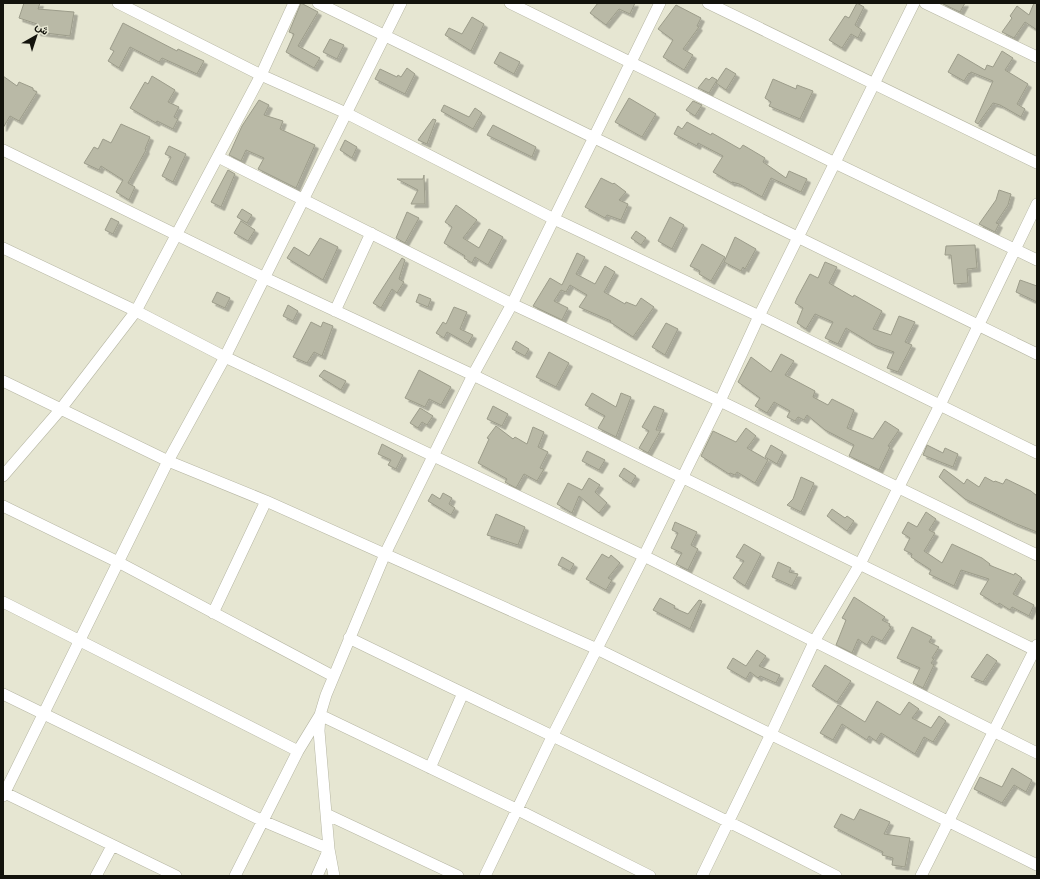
<svg xmlns="http://www.w3.org/2000/svg" width="1040" height="879" font-family="'Source Serif 4',Vazirmatn,serif">
	<style>
		.building { fill: #b9b9a6; stroke: #9c9c8a; filter: url(#shadow) }
		.lines { fill: none; stroke-linecap: round; stroke-linejoin: round }
		.minor-casing { stroke: #b6b6a3; stroke-width: 12 }
		.minor { stroke: #fff; stroke-width: 11 }
	</style>
	<defs>
		<filter id="shadow"><feDropShadow dx="3.5" dy="3.5" stdDeviation="0" flood-color="#0004"/></filter>
	</defs>
	<rect width="100%" height="100%" fill="#e6e6d2"/>
	<path class="building" d="M24,3H40L38,9L74,12L70,36L37,32V24L19,18Z
		M301,3L318,12L298,46L320,58L314,68L286,52L294,34L289,32Z
		M598,3H635L630,14L619,9L606,25L590,13Z
		M857,3L864,7L855,25L862,30L858,38L851,34L842,48L829,40L845,16L849,18Z
		M941,3H965L960,12Z
		M1034,3H1037V30L1025,22L1014,38L1002,32L1012,18L1010,16L1017,6L1029,15Z
		M676,5L701,18L697,26L699,27L683,49L693,55L684,70L663,57L673,40L658,29Z
		M472,17L484,24L471,51L445,35L449,28L462,34Z
		M123,23L177,51L178,49L204,61L197,74L162,58L159,62L130,47L119,68L108,61L114,51L110,49Z
		M330,39L344,45L337,59L323,52Z
		M1002,51L1013,58L1005,70L1028,84L1017,104L1025,109L1021,117L1000,105L993,103L978,124L975,122L993,81L971,72L970,74L969,73L964,81L948,72L958,54L985,70L987,65L993,67Z
		M500,52L520,62L514,74L494,63Z
		M407,68L415,74L405,94L375,79L380,69L397,77L398,75L401,77Z
		M726,68L736,74L726,90L716,83Z
		M3,76L17,86L19,82L33,88V90L37,92L19,121L10,116L3,128Z
		M152,76L175,90L168,102L179,107L174,117L178,119L173,129L157,121L156,123L130,108L145,82L148,84Z
		M712,77L717,80L709,93L698,88L706,78L709,80Z
		M773,79L796,89L797,85L813,91L800,119L769,106L771,102L765,98Z
		M629,98L656,114L642,137L615,122Z
		M259,100L269,105L264,115L283,121L280,129L315,145L296,188L258,169L264,158L246,150L241,161L229,155L242,126Z
		M693,101L702,105L695,116L686,110Z
		M444,105L469,117L475,108L482,113L473,129L441,111Z
		M433,119L436,120L427,144L418,140Z
		M687,122L711,135L712,133L740,149L743,145L765,158L763,162L786,178L789,171L807,179L801,192L771,178L762,197L739,184L732,182V183L713,172L723,156L698,143L697,146L674,134L678,126L682,129Z
		M121,124L150,137L145,149L146,150L128,183L135,187L129,200L116,192L123,180L101,166L99,170L84,163L94,147L98,149L103,139L111,143Z
		M493,125L536,147L532,157L487,135Z
		M345,140L357,147L352,158L340,150Z
		M169,146L186,154L173,182L162,176L171,157L165,154Z
		M228,170L235,174L221,207L211,202Z
		M424,175L425,204H411L418,190L397,179H423Z
		M601,178L613,184L614,183L626,192L619,200L628,204L621,220L607,215L605,218L585,207Z
		M999,190L1011,194L1008,205L996,223L999,224L995,232L979,224L996,200Z
		M456,205L477,220L463,238L479,248L489,229L503,237L488,265L475,257L472,263L464,258L465,256L444,243L452,227L445,222Z
		M242,209L252,215L247,223L237,217Z
		M407,212L419,218L405,243L396,238Z
		M670,217L684,225L672,249L658,241Z
		M111,218L119,222L113,234L105,230Z
		M241,221L255,230L248,241L234,233Z
		M636,231L646,238L641,245L631,238Z
		M735,237L756,249L745,269L743,267L741,271L724,262Z
		M320,238L338,247L323,280L287,258L294,247L309,256Z
		M702,244L725,257L711,281L699,274L700,271L690,266Z
		M975,245L977,268L967,269L968,283L954,284L951,255H945L946,246Z
		M577,253L585,257L576,274L595,284L605,266L615,272L604,292L625,304L626,302L636,306L641,298L654,307L633,337L610,322L611,321L579,307L587,295L570,285L566,292L561,290L554,301L568,308L562,320L533,306L550,278L562,285Z
		M402,258L405,260L399,279L404,282L397,293L392,289L381,308L373,303Z
		M825,262L837,267L829,283L853,297L854,295L882,311L873,329L891,335L899,316L915,322L905,342L912,345L898,372L887,368L894,352L874,345L846,328L838,344L825,338L833,322L815,314L806,329L797,323L803,308L795,303L797,298L810,274L818,278Z
		M1020,280L1037,286V302L1016,292Z
		M217,292L230,298L225,308L212,302Z
		M419,294L431,299L428,307L416,302Z
		M288,305L298,311L293,321L283,316Z
		M454,307L467,312L460,329L473,335L468,344L447,332L444,338L436,333L443,322L446,324Z
		M311,322L321,327L323,322L333,326L322,356L314,352L307,363L293,357Z
		M666,323L678,329L665,355L652,347Z
		M516,341L529,349L525,356L512,349Z
		M549,352L569,363L556,387L536,377Z
		M781,354L794,361L785,375L815,391L813,397L828,405L832,399L854,410L847,428L873,439L885,421L899,430L888,446L890,447L879,470L849,456L854,445L825,430L807,415L804,420L798,417L795,421L787,417L790,411L774,402L767,413L755,406L760,398L738,382L751,357L771,372Z
		M324,370L346,381L341,390L319,376Z
		M419,370L451,387L441,405L429,399L425,407L405,398Z
		M592,393L616,407L621,393L631,397L616,437L598,428L605,416L585,405Z
		M493,406L508,414L502,426L487,419Z
		M654,406L664,410L656,430H661L648,453L639,448L649,431L642,427Z
		M420,408L433,416L427,425L422,422L418,428L410,423Z
		M496,426L513,439L515,437L527,444L533,427L544,432L538,447L548,452L540,468L544,469L537,481L524,474L516,488L505,482L507,479L478,463L489,439L487,438Z
		M746,428L756,436L747,448L768,460L755,483L737,472L735,475L730,473L729,474L701,456L713,431L736,442Z
		M382,444L403,455L396,469L388,465L391,460L378,454Z
		M771,445L783,452L777,464L765,457Z
		M927,445L943,453L945,448L958,454L953,467L923,455Z
		M587,451L605,460L599,470L582,461Z
		M624,468L636,476L631,484L619,476Z
		M944,469L964,484L967,479L979,487L985,477L994,482L995,481L1003,484L1006,479L1031,491L1037,496V532L1014,523L965,499L939,477Z
		M801,477L814,483L801,512L787,505L793,499Z
		M589,478L600,485L595,492L607,503L599,513L579,496L572,513L557,504L568,483L582,490Z
		M443,493L452,498L449,504L455,508L451,515L428,501L432,494L440,499Z
		M832,509L845,518L847,516L854,521L847,531L827,516Z
		M926,512L936,519L929,530L935,533L924,551L942,563L952,544L982,558L990,564L989,565L1014,575L1015,573L1022,578L1013,594L1034,605L1029,616L1012,607L1010,610L999,603L998,605L980,594L989,579L961,570L954,586L929,574L931,570L911,557L912,554L904,550L910,538L902,533L908,522L917,527Z
		M496,514L525,527L518,545L487,535Z
		M675,522L697,532L691,545L698,549L688,570L676,564L682,553L671,548L678,533L672,530Z
		M744,544L761,554L745,586L733,578L744,561L736,557Z
		M602,554L609,558L611,555L620,563L608,578L612,580L606,590L586,579Z
		M562,557L574,564L570,571L558,565Z
		M778,562L791,568L789,572L798,574L792,586L772,577Z
		M854,597L885,617L882,620L890,624L889,626L891,627L882,641L872,636L867,645L858,639L852,653L836,645L846,620L842,618Z
		M660,598L675,606L674,608L688,614L699,600L702,601L690,629L653,610Z
		M912,627L932,637L929,642L939,647L932,658L934,659L931,663L934,665L923,688L913,683L920,668L897,658Z
		M757,650L766,656L759,666L780,675L776,683L760,676L758,678L750,672L746,679L727,668L733,658L746,666Z
		M987,654L997,661L983,682L971,677Z
		M825,665L851,681L837,702L812,686Z
		M877,701L900,715L909,702L919,709L912,718L931,728L939,716L946,721L933,742L924,737L915,754L881,733L876,741L869,736L867,740L842,724L833,740L820,733L838,705L865,722Z
		M1012,768L1032,780L1026,792L1014,785L1002,803L974,789L980,777L1002,787Z
		M860,809L890,822L884,834L910,838L905,867L892,865L893,858L882,855L883,852L834,827L841,814L854,820Z"/>
	<g class="lines">
		<g class="minor-casing">
			<path id="minor" d="M118,3L261,75L346,113L554,219L759,316L1037,453
				M318,3L1037,354
				M510,3L835,163L1037,260
				M708,3L1037,163
				M925,3L1037,57
				M3,150L265,278L473,375L1037,651
				M218,157L512,304L720,401L1037,555
				M3,248L136,311L225,357L644,556L1037,753
				M335,311L371,233
				M3,381L168,461L266,501L597,649L1037,865
				M3,476L60,410L136,311L261,75L294,3
				M3,506L118,562L333,676
				M3,602L298,751
				M213,613L266,501
				M349,638C511,717 675,793 836,876
				M3,694L263,821L329,849L317,876
				M430,768L463,693
				M3,792L176,876
				M3,796L168,461L225,357L401,3
				M326,814L458,876
				M96,876L112,846
				M235,876L298,751L320,715L516,809L650,876
				M334,876L329,849L319,731L320,715L326,695L385,554L473,375L512,304L660,3
				M485,876L553,735L644,556L720,401L759,316L914,3
				M702,876L771,734L815,640L860,564L940,405L1037,204
				M921,876L1037,645"/>
		</g>
		<use href="#minor" class="minor"/>
	</g>
	<rect width="1040" height="879" fill="none" stroke="#13130c" stroke-width="8"/>
	<g transform="translate(36 36) rotate(39)" stroke="#e6e6d2" stroke-width="3" paint-order="stroke">
	<path d="M0-3L7 15L0 10L-7 15Z" fill="#13130c"/>
	<text y="-6" font-size="11" font-weight="bold" text-anchor="middle" fill="#13130c">ش</text>
	</g>
</svg>
